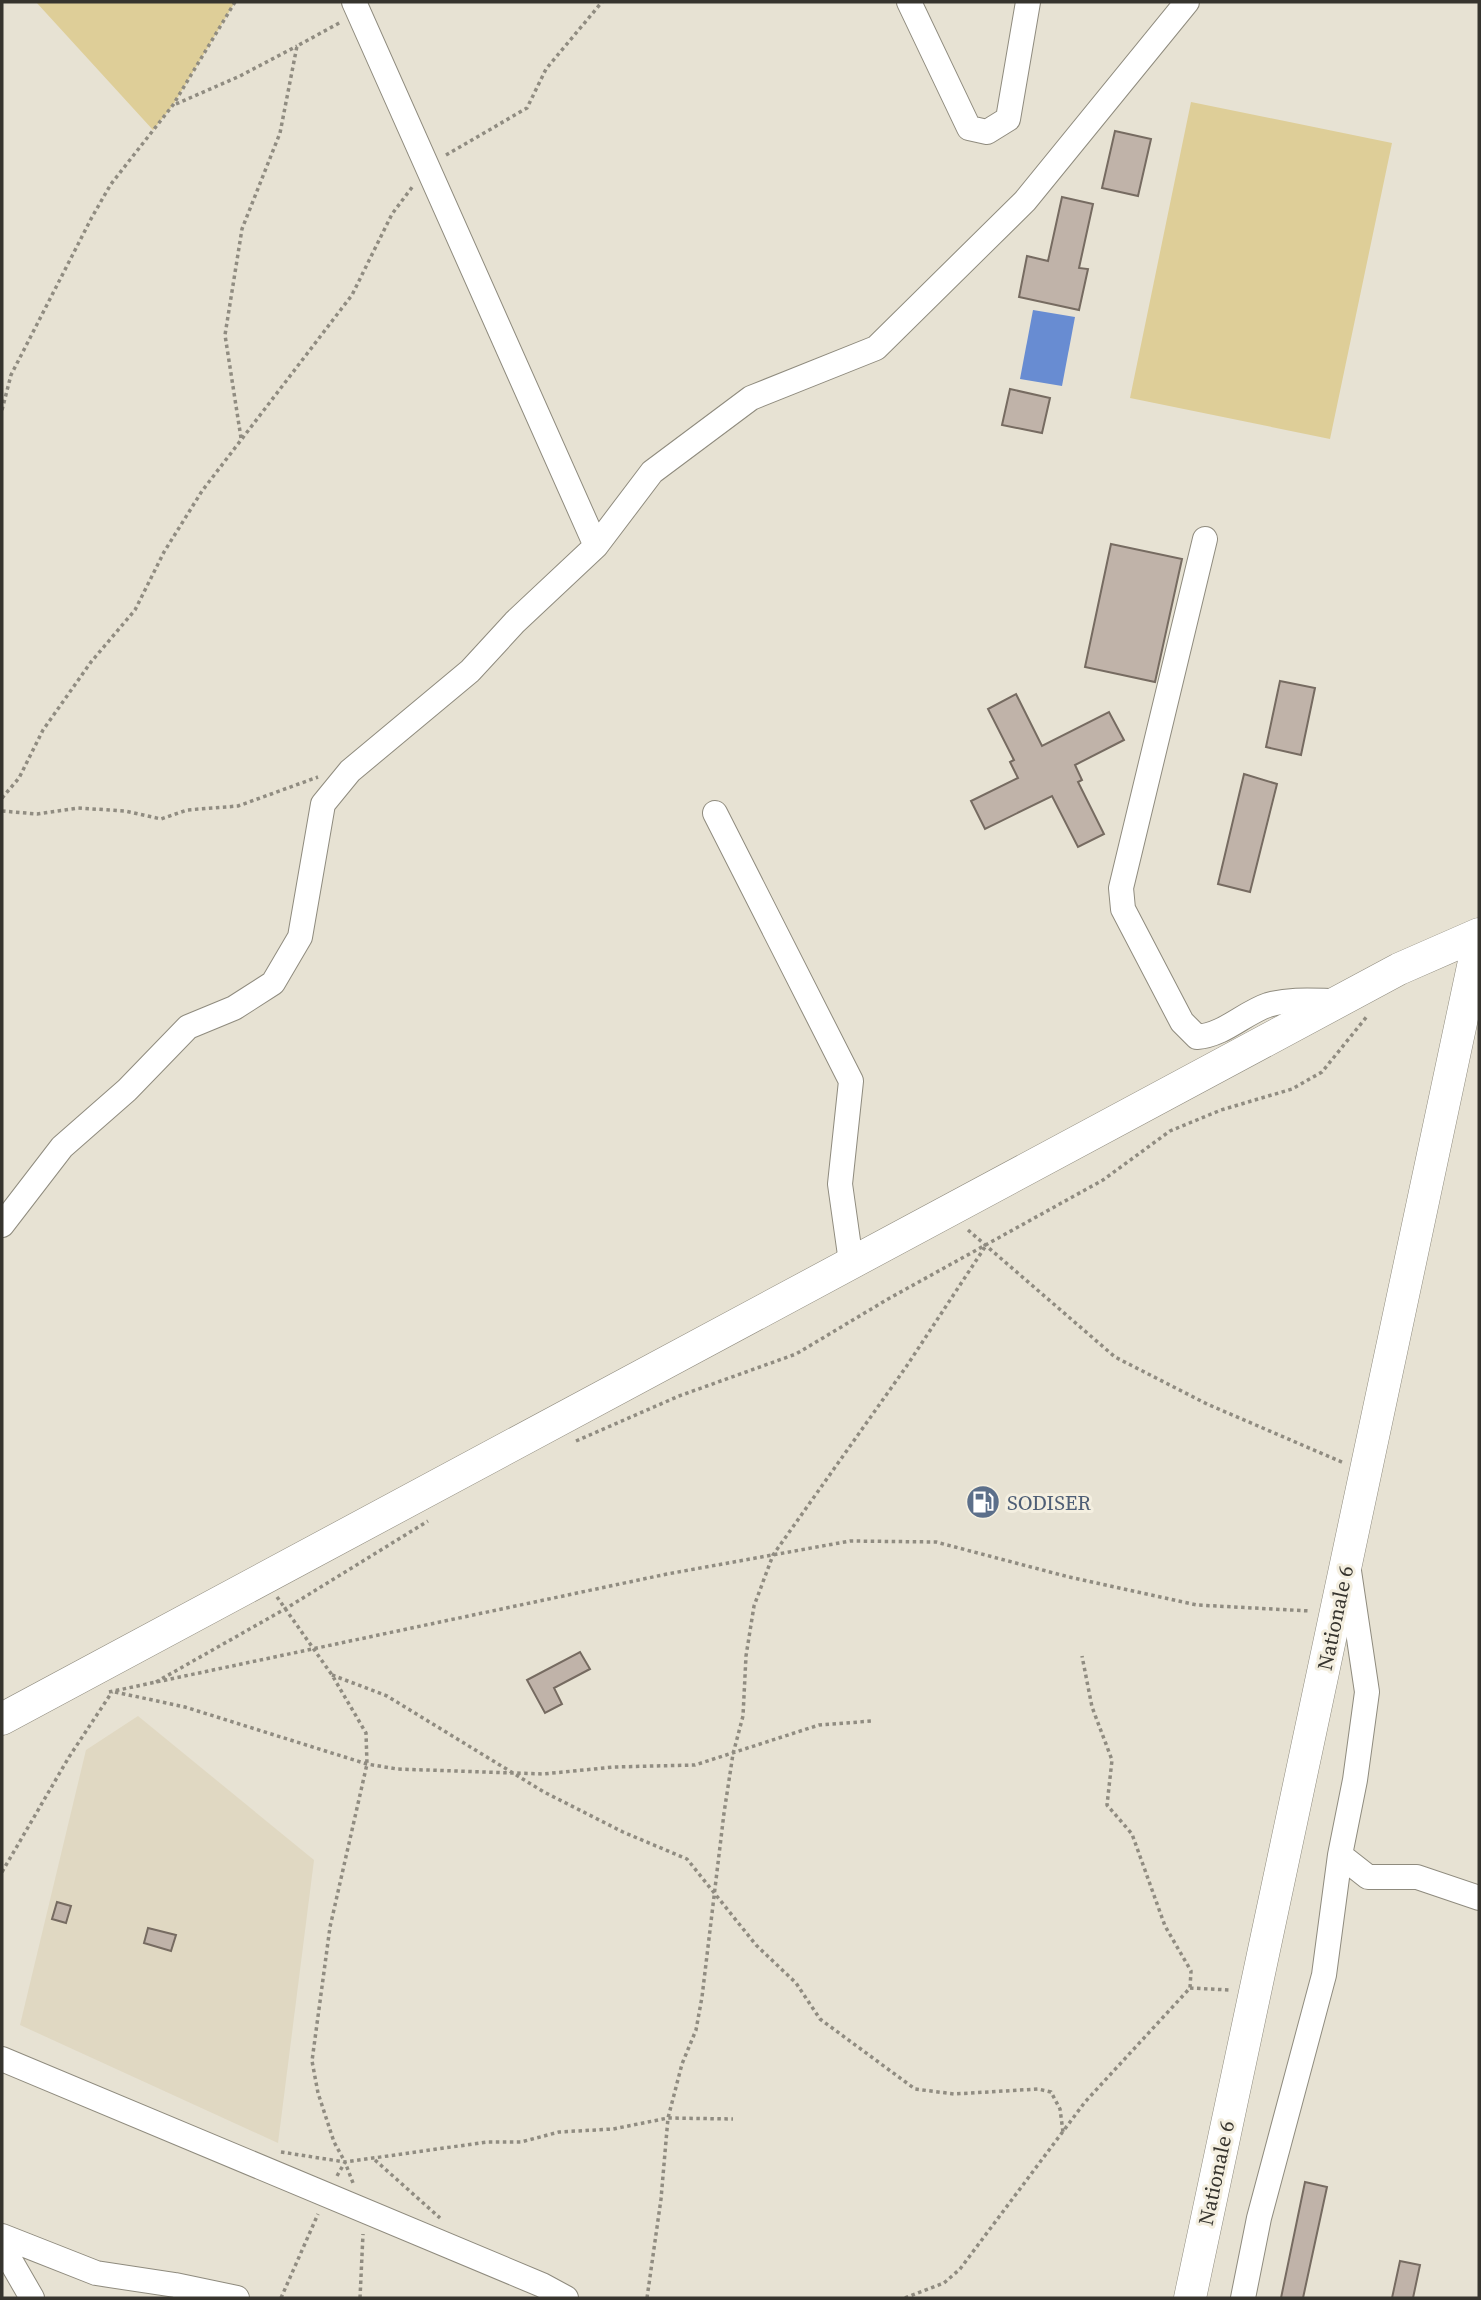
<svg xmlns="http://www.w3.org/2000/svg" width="1481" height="2300" font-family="'Source Serif 4',serif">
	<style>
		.commercial { fill: #e0d8c2 }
		.green { fill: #dece98 }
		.water { fill: #688cd2 }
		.building { fill: #c0b3a9; stroke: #766b61; stroke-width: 2 }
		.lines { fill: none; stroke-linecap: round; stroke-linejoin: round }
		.minor-casing { stroke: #8f8b7e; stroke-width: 26 }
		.major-casing { stroke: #8f8b7e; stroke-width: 33 }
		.path { stroke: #908c81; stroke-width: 3.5; stroke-dasharray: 3.5 3.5; stroke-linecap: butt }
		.minor { stroke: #fff; stroke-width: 24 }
		.major { stroke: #fff; stroke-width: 32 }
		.labels { text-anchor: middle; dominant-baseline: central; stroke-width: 6; stroke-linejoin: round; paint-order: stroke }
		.service-label { font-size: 21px; fill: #4e5e75; stroke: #f4efe0; text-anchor: start }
		.street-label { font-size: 21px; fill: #36342e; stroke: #f4efe0 }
	</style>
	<rect width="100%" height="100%" fill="#e7e2d3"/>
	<path class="commercial" d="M138,1716L314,1860L278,2143L20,2025L86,1750Z"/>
	<path class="green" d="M36,2H235L173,105L153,130Z
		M1191,102L1392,143L1330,439L1130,398Z"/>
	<path class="water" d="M1033,310L1075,317L1062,386L1020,379Z"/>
	<path class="building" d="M1115,131L1151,139L1138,196L1102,188Z
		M1062,197L1093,204L1079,268L1088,269L1079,310L1019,297L1027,256L1048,261Z
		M1010,389L1050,398L1042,433L1002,425Z
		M1111,544L1182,559L1155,682L1085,667Z
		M1280,681L1315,688L1301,755L1266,747Z
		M1016,694L1042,746L1109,712L1124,740L1075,765L1082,780L1078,782L1104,834L1078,847L1052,796L985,829L971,801L1018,778L1010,762L1014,760L988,709Z
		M1244,774L1277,784L1250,892L1218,884Z
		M580,1652L590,1669L554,1688L562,1704L545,1713L527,1680Z
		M57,1902L71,1906L66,1923L52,1919Z
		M148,1928L176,1935L171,1951L144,1943Z
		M1305,2182L1327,2187L1303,2298H1281Z
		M1400,2261L1420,2265L1413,2298H1392Z"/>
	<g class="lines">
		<g class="minor-casing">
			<path id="minor" d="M354,2L596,546
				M909,2L969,128L987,132L1008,119L1028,2
				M1205,539L1121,888L1123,909L1182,1022L1197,1037C1224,1035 1244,1013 1268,1005C1292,998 1317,1001 1341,1001
				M715,813L851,1081L840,1184L851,1262
				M2,1225L62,1147L127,1090L188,1027L234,1008L273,983L300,937L323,804L350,771L470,671L515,622L596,546L652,472L751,398L876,348L1025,201L1187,2
				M1340,1855L1368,1877H1417L1479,1898
				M2,2059L542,2285L566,2298
				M2,2236L96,2273L175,2285L237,2298
				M2,2246L32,2298
				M1243,2298L1259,2218L1324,1975L1340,1855L1355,1780L1367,1692L1349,1571"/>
		</g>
		<g class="major-casing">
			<path id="major" d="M2,1719L1399,969L1479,934
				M1190,2298L1479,938"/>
		</g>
		<path class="path" d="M176,104L240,76L297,46
			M446,155L527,108L546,69L602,2
			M2,410L11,375L92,217L111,184L173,105L235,2
			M241,438L225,335L242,229L280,133L297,46L341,22
			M2,798L19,778L43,730L91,662L135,610L164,552L202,491L352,295L392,214L413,186
			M2,811L37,814L78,808L125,811L161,819L187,810L238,806L318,777
			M968,1230L1115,1357L1207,1404L1344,1463
			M576,1441L679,1396L796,1354L888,1299L1103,1180L1170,1131L1221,1110L1292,1089L1322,1072L1368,1015
			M277,1597L332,1675L366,1733L367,1764L330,1927L312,2061L318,2093L334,2142L345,2162
			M332,1675L387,1696L544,1792L623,1832L687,1859L756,1945L796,1983L820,2019L915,2089L954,2094L1038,2089L1051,2092L1060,2109L1063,2132
			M156,1682L285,1609L428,1521
			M109,1692L667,1574L850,1541L936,1542L1069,1577L1197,1605L1310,1611
			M115,1692L185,1707L367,1764L397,1769L543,1774L614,1767L695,1765L819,1725L872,1721
			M2,1872L69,1757L112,1692
			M1190,1988L1230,1990
			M281,2152L345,2162L487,2142H521L559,2132L613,2129L668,2118L733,2119
			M375,2160L440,2218
			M337,2176L345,2162L353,2183
			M281,2298L318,2214
			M360,2298L363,2234
			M647,2298L661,2199L668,2118L682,2064L696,2030L702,1997L724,1813L733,1754L743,1716L746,1656L754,1606L773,1555L906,1367L985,1247
			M905,2298L944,2283L960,2269L1085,2102L1190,1988L1191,1971L1165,1926L1132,1834L1107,1805L1112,1760L1092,1707L1082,1656"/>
		<use href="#minor" class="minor"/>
		<use href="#major" class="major"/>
	</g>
	<defs>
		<g id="fuel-disc" transform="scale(1.75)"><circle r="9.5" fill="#5c6f8a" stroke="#f4efe0"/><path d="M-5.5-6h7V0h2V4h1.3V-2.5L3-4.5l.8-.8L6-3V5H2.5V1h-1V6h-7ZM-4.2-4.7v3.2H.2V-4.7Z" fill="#fff"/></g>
	</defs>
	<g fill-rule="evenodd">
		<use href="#fuel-disc" x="983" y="1502"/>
	</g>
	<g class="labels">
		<g class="service-label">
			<text x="1007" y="1502">SODISER</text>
		</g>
		<g class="street-label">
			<text transform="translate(1335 1618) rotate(-78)">Nationale 6</text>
			<text transform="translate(1216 2173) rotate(-78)">Nationale 6</text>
		</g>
	</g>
	<rect width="1481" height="2300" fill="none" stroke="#36342e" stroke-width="7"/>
</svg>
